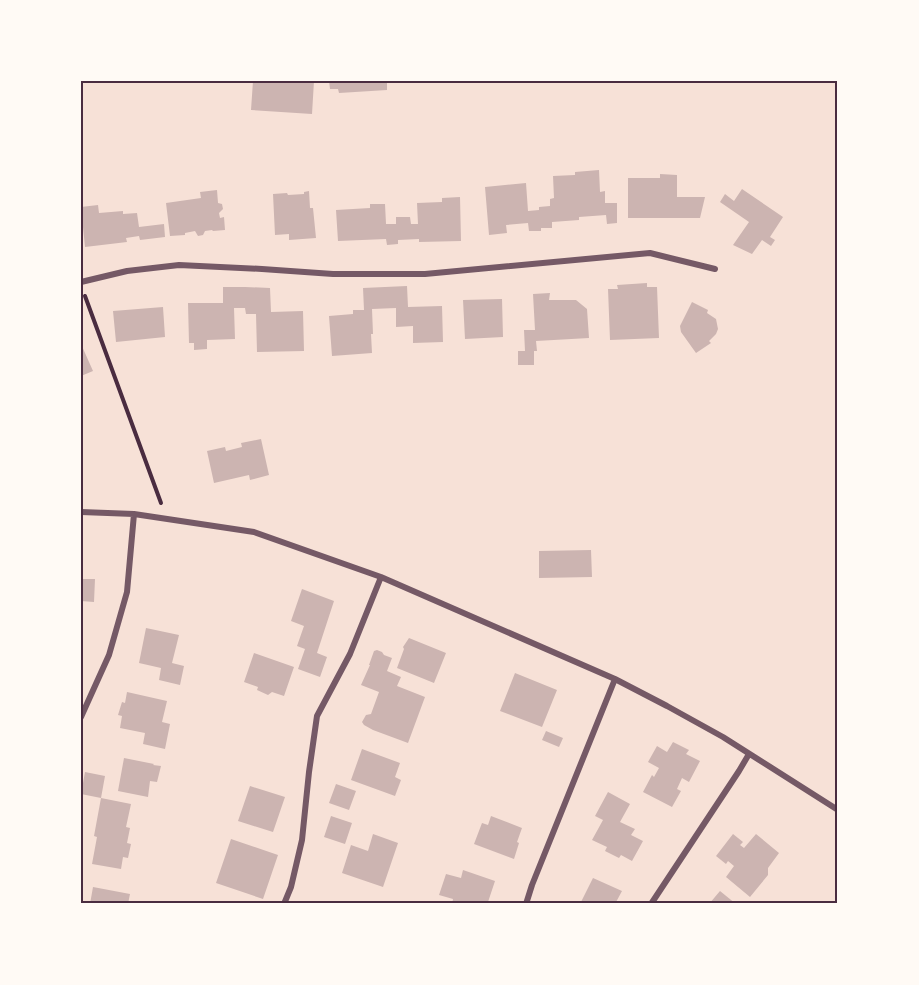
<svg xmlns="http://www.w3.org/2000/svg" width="919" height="985" viewBox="0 0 919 985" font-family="'Roboto Condensed',sans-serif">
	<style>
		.building { fill: #ccb4b1 }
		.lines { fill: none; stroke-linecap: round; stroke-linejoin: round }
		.path { stroke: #4a2c40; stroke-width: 4 }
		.minor { stroke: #755966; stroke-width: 6 }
		.neatline { fill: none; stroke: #4a2c40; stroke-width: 2 }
	</style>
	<rect width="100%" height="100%" fill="#f7e1d7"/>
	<path class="building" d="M253,81H314L312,114L251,110Z
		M329,81H387V90L339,93L338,89H330Z
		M599,170L600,192L605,191V203H617V223L607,224L606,215L579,217V220L552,222V228H541V231H529L528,223L506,225L507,233L489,235L485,187L526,183L528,211L539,210V207L550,206V199L554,198L553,176L575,175V172Z
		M660,174L677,175V197H705L700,218H628V178H660Z
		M742,189L783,217L770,237L775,240L771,246L762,240L752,254L733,245L749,222L720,202L725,194L734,201Z
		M217,190L218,203L222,204L223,209L219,213L220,218L224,217L225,230L213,231L212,230L205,231L203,235L198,236L195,231L185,233V235L170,236L166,203L201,198L200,192Z
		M309,191L310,208H313L316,238L289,240V234L275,235L273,194L287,193L288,195L304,194V192Z
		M460,197L461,241L419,242V239L398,240V244L387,245L386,239L338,241L336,210L370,208V204H385L386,224H396V217H410L411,224H418L417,203L442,202V198Z
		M98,205L99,213L123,211V214L137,213L139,227L164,224L165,237L140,240L139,236L126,238L127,242L85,247L81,207Z
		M647,283V287H657L659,338L610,340L608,289H618L617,285Z
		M407,286L408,307L442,306L443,342L413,343V326L396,327V308L372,309L373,334H371L372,353L332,356L329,316L353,314V310H364L363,288Z
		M223,287H245L270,288L271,312L303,311L304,351L257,352L256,314H246L245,308H234L235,339L207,340V349L194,350V343H189L188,303H223Z
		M550,293L549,300H576L587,309L589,338L536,341L537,351H534V365H518V351H525L524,330H535L533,294Z
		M502,299L503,337L465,339L463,300Z
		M692,302L708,310L707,313L716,319L718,329L716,334L709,341L711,343L696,353L681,332L680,326Z
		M163,307L165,337L116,342L113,311Z
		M81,344L93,371L81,376Z
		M261,439L269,475L250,480L249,475L214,483L207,451L225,447L226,451L242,447L241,443Z
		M591,550L592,577L539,578V551Z
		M81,579H95L94,602L81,601Z
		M302,589L334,601L317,653L327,657L320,677L298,669L305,649L297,646L304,626L291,621Z
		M146,628L179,635L172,663L184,666L180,685L159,680L161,668L139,663Z
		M409,638L446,653L434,683L397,668L404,649L403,647Z
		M377,650L382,652L384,655L392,658L387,671L401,677L397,686L425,697L408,743L373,730L364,725L362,722L366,715L371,714L379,692L361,685L370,665H369L374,651Z
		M254,653L294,667L284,696L272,692L268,695L257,690L258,687L244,682Z
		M515,673L557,690L542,727L500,711Z
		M127,692L167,701L162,722L170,724L165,749L143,744L145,733L120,728L122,716L118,715L122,702L125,703Z
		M546,731L563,738L559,747L542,740Z
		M673,742L689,750L686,754L700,761L689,782L682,778L677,789L681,791L672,807L643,792L652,775L654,777L659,768L648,762L657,746L667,752Z
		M362,749L400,763L395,777L401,780L395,796L351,780Z
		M124,758L154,764L153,765L161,766L157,782L150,781L148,797L118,791Z
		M85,772L105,776L101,798L81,794Z
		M336,784L356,791L349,810L329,803Z
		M250,786L285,797L273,832L238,821Z
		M608,792L630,804L620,822L635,829L631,835L643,841L632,861L621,855L619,858L605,851L607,847L592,840L603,820L595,816Z
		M101,798L131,804L126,827L130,828L127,843L131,844L128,858L123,857L121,869L92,864L97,837L94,836Z
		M331,816L352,823L345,844L324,837Z
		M491,816L522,828L517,842L519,843L514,859L474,844L482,823L488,825Z
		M373,834L398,843L383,887L342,873L351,845L368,851Z
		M733,834L743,842L740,845L744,848L756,834L779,853L768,868V875L750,897L726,877L734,866L728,861L726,864L716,856Z
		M231,839L278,855L263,899L216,883Z
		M463,870L495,881L488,902L492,904H452L453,899L439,895L446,874L461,878Z
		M593,878L622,891L615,904H580Z
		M93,887L130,894L128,904H90Z
		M720,891L736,904H709Z"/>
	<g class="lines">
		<path class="path" d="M85,296L161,503"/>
		<path class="minor" d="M81,282L127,271L179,265L262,269L333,274H425L650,253L715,269
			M81,512L134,514L254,532L381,577L615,679L667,706L723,737L838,810
			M81,717L109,655L127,592L134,514
			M284,904L291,887L302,840L309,772L317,716L350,654L381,577
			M526,904L532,885L615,679
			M651,904L739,771L749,754"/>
	</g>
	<rect width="919" height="985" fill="none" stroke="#fffaf5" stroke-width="165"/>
	<rect x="82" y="82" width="754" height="820" class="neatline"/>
</svg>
